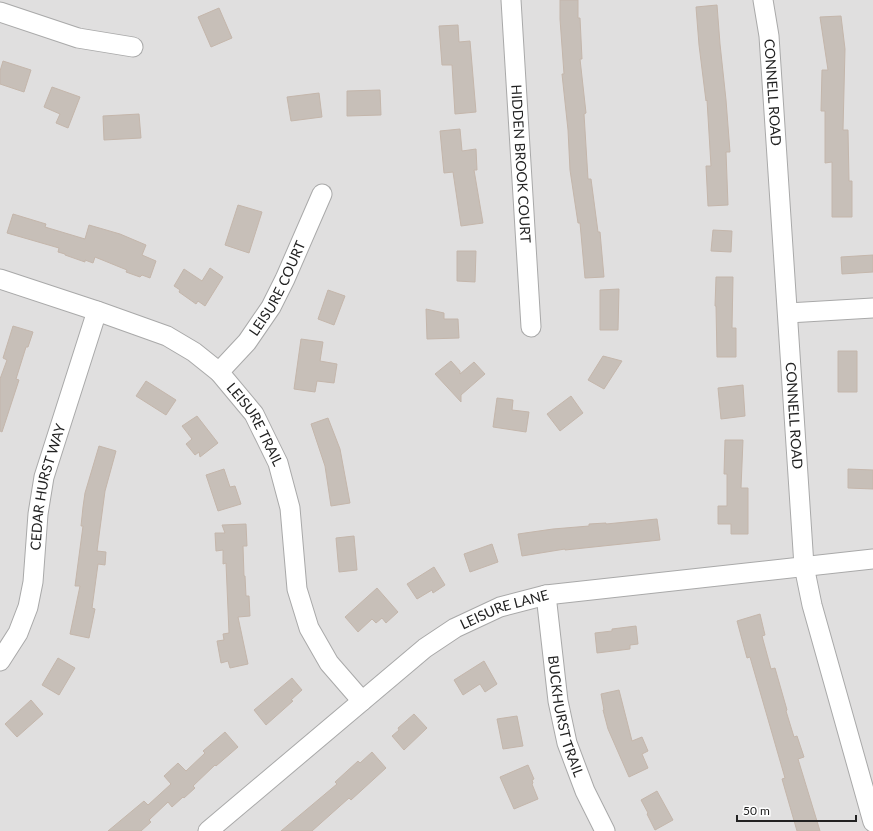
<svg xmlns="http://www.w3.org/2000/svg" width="873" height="831" viewBox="0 0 873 831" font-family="Lato,sans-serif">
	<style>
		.residential { fill: #e0dfdf }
		.building { fill: #c7bfb8; stroke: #c4b6ab }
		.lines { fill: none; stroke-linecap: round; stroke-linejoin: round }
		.minor-casing { stroke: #a9a9a9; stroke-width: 21 }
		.minor { stroke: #fff; stroke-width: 19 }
		.labels { text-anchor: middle; stroke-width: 3; stroke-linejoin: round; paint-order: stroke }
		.street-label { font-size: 14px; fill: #222; stroke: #fff }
	</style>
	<rect width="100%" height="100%" fill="#f2efe9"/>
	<path class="residential" d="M0,0H873V831H0Z"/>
	<path class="building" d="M560,0H578V18H580L582,59H580L586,113L584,114L588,179H591L598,232H600L604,277L585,278L580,223H578L570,170L568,130L562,74H564L560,19Z
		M717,5L720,44L726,100L730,152H726L728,205L708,206L706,166H711L707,100L706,101L699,45L696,7Z
		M219,8L232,38L211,47L198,17Z
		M841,16L845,49L843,130H848L849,181H852V217H832V162L825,163V111H821L822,70H828L820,17Z
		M458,25L459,42L470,41L476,112L455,114L452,65H442L439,26Z
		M3,61L31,70L24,92L0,84V71Z
		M52,87L80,97L68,128L56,123L60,114L44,107Z
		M380,90L381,115L347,116V91Z
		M319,93L322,117L291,121L287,97Z
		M139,114L141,138L104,140L103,116Z
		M460,129L462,151L476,149L477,170H474L483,223L461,226L453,172L444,173L440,131Z
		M238,205L262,212L249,253L225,245Z
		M13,214L46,224L45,227L85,239L89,225L120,234L146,245L142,255L156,261L150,278L142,275L140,277L126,272L127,270L95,257L93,263L85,260V262L65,255V254L58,252L59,248L7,233Z
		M713,230L732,231L731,252L711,251Z
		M457,251H476L475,282L457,281Z
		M873,255V272L842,274L841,257Z
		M210,268L223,277L205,306L198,301L196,304L179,292L180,290L174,286L184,269L202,281Z
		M716,277H733L732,328H736V357H717L716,306H715Z
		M619,289L618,330H600V290Z
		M328,290L345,296L334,325L318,319Z
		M426,309L444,313V319H458L459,338L427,339Z
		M13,326L33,332L28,347H26L16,379L19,380L2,432L0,431V379L7,360L3,358Z
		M301,339L323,342L320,361L337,364L334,383L317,381L315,392L294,389Z
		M838,351H857V392H838Z
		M603,356L622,361L604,389L588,380Z
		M451,361L460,371V374L474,362L485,374L461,395V402L435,374Z
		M146,381L176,400L166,415L136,396Z
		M743,385L745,416L721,419L718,388Z
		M571,396L583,413L560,431L547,414Z
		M497,398L513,400L512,410L529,412L526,432L493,427Z
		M197,416L218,443L200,457L199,452L195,455L186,444L192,439L182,426Z
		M328,418L340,449L350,503L331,506L325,466L311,424Z
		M725,440H743L741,488H748V534H731V524H718V506H727V474H724Z
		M99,446L116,451L105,491L97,551L106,552L105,565L98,564L92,608L95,609L89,638L70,634L80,586H75L83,526H81L83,507L85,493Z
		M224,469L230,487L235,486L241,504L218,511L206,475Z
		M848,469L873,470V489L848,488Z
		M657,519L660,540L565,550V549L522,556L518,534L553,529L589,526V524L606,523V524Z
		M246,524L247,546H243L244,576H245L246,596H249L250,616L238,617L248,664L230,668L228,661L221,663L217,641L224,640L223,634L229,633L226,563L223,564V550L216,551L215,533H225L222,525Z
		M354,536L357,570L339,572L336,538Z
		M492,544L498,562L470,572L464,554Z
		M434,567L445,585L433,593L432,590L417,599L407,584Z
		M377,588L398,612L386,623L382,618L376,623L372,619L358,632L345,617Z
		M760,614L765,635L762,636L771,669L775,668L787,710L786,711L794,737L797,736L804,757L798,759L820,831H797L782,779L785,778L750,657L747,658L737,621Z
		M636,626L638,644L630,645V649L597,653L595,633L612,631V629Z
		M58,658L75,668L59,695L42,685Z
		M484,661L497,684L485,692L480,684L463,695L454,680Z
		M292,678L302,690L291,700L293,701L266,725L254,710Z
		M619,690L632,741L642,737L648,751L642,754L648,768L629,777L608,729L603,710H604L601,694Z
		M31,700L43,714L17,737L5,724Z
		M414,714L427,728L404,750L392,736L399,730L398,728Z
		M517,716L523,746L503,749L497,719Z
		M225,732L238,747L216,766L215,765L193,786L195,788L184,798L183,797L172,807L168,802L149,820L151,822L141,831H108L144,801L148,805L171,784L164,776L178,763L186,771L205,753L203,751Z
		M372,752L386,768L351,800L349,798L312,831H281L337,784L335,782L358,761L360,763Z
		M528,765L534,779L532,780L533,783L532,784L538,799L514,809L500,777Z
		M657,791L673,820L655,830L647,814L648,813L641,800Z"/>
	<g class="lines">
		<g class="minor-casing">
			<g id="minor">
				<path id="s1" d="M511,0L531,327"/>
				<path id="s2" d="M763,0L769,36L804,566L812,605L873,822"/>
				<path d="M0,12L78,38L133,47"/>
				<path id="s3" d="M0,279L97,311L167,336L194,352L219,372L254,414L278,463L290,508L297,589L309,628L329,663L362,701"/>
				<path d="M788,313L873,308"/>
				<path id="s4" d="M219,372L247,342L271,307L285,279L322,194"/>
				<path id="s5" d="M546,595L558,701L567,743L585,791L605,831"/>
				<path id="s6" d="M0,661L18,633L28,607L33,582L38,514L44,477L97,311"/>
				<path id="s7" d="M208,831L425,648L455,628L500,607L546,595L873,559"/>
			</g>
		</g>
		<use href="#minor" class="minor"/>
	</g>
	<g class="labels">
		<g class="street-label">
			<text dy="5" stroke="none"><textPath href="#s2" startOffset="93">CONNELL ROAD</textPath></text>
			<text dy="5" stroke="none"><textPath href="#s1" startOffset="164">HIDDEN BROOK COURT</textPath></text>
			<text dy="5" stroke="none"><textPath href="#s4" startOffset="103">LEISURE COURT</textPath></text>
			<text dy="5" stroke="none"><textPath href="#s2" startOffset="417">CONNELL ROAD</textPath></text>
			<text dy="5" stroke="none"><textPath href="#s3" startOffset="304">LEISURE TRAIL</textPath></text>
			<text dy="5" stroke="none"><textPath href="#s6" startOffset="183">CEDAR HURST WAY</textPath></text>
			<text dy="5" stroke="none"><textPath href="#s7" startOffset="373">LEISURE LANE</textPath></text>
			<text dy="5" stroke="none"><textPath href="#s5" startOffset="123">BUCKHURST TRAIL</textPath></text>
		</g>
	</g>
	<path d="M737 815v6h119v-6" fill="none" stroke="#222222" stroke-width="2"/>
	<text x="743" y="815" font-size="12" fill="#222222" stroke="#ffffff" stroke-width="3" paint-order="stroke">50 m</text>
</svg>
